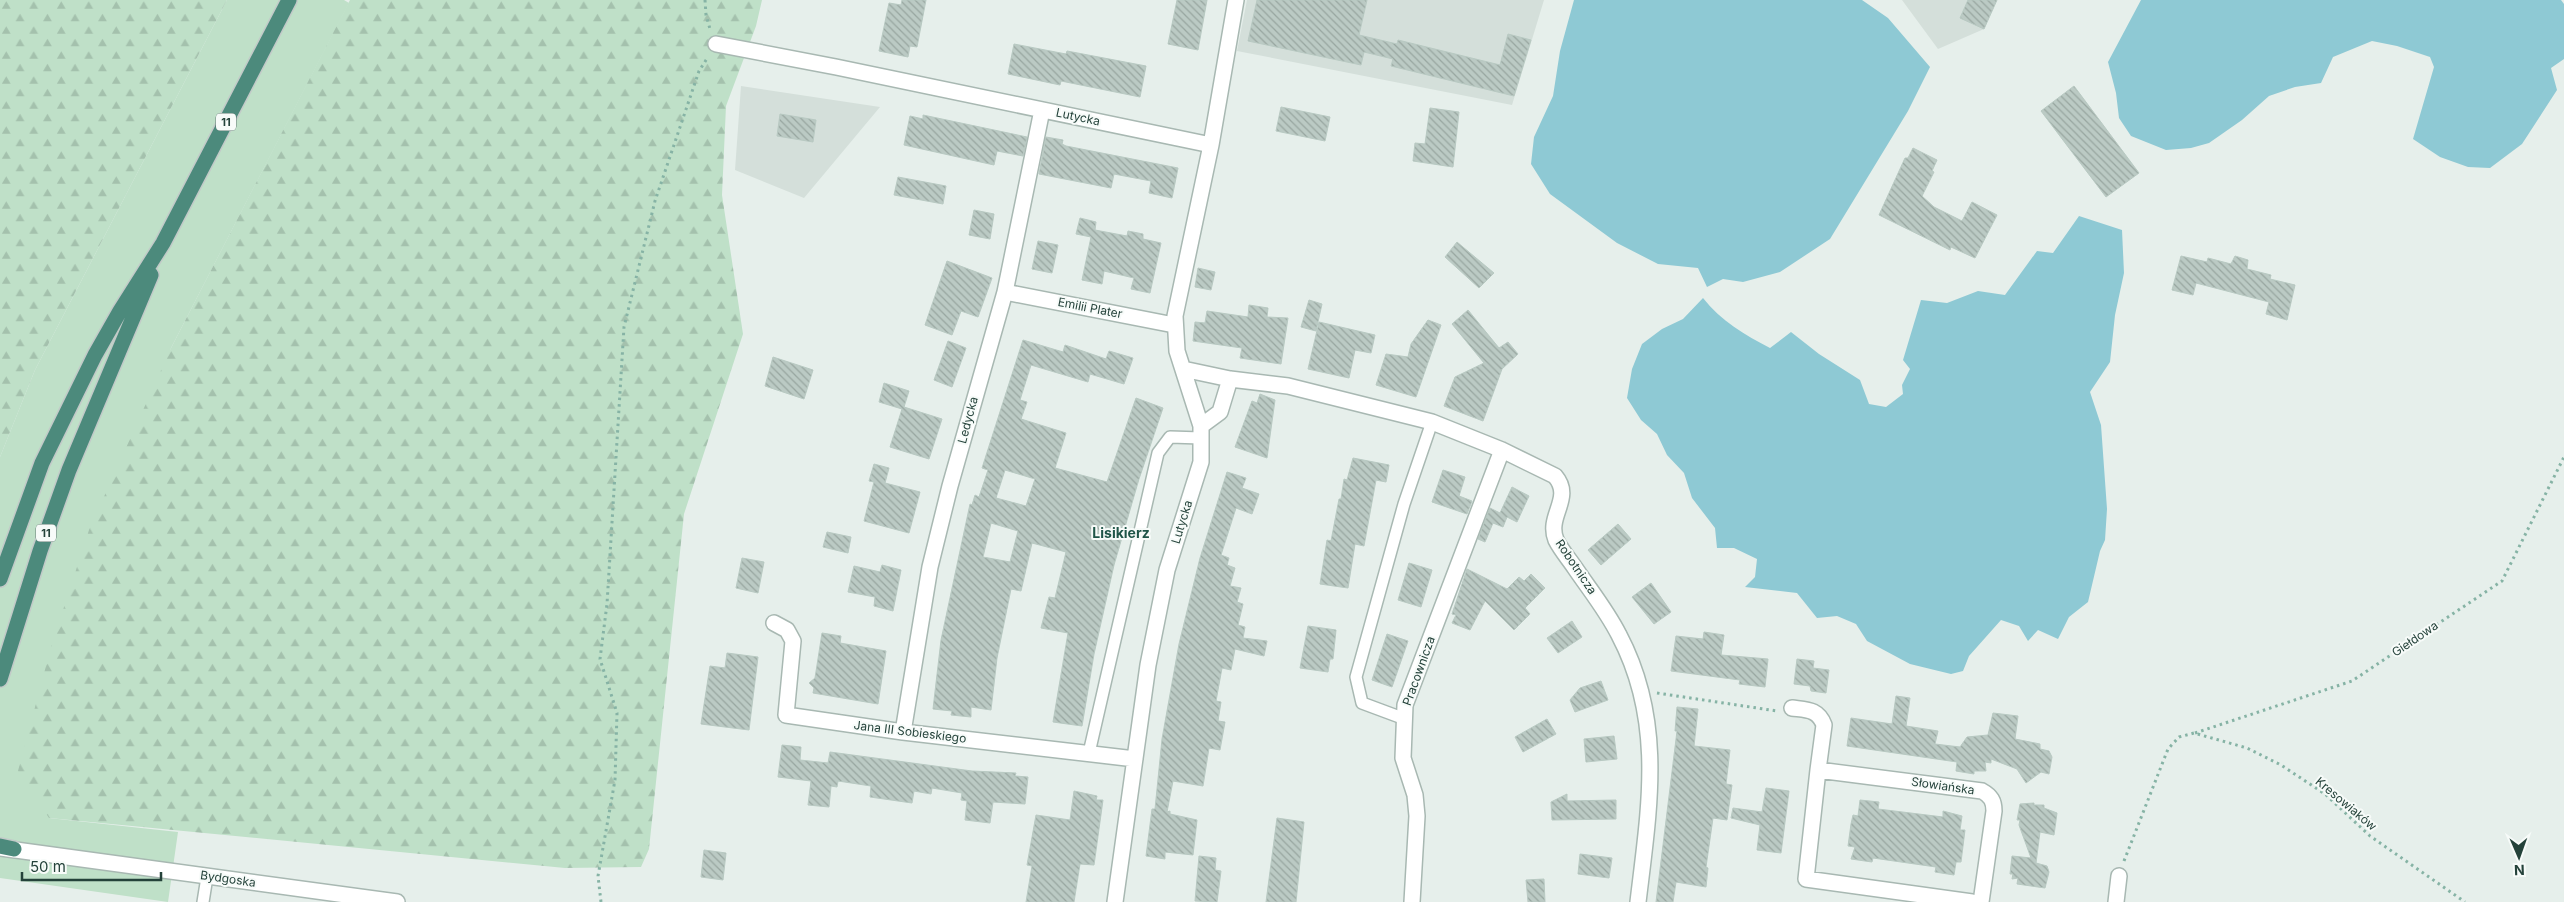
<svg xmlns="http://www.w3.org/2000/svg" width="2564" height="902" viewBox="0 0 2564 902" font-family="Inter,sans-serif">
	<style>
		.built { fill: #d4dfda }
		.grass { fill: #bfe0c8 }
		.forest { fill: url(#forest-firs) }
		.water { fill: #8ec9d4 }
		.building { fill: url(#building-back-hatch); stroke: #b8c9c2; fill-rule: evenodd }
		.lines { fill: none; stroke-linecap: round; stroke-linejoin: round }
		.service-casing { stroke: #a8b8b2; stroke-width: 14 }
		.minor-casing { stroke: #a8b8b2; stroke-width: 18 }
		.tertiary-casing { stroke: #a8b8b2; stroke-width: 18 }
		.trunk-casing { stroke: #c2cac8; stroke-width: 18 }
		.path { stroke: #86b3a5; stroke-width: 3; stroke-dasharray: 2.5 4; stroke-linecap: butt }
		.service { stroke: #fff; stroke-width: 11 }
		.minor { stroke: #fff; stroke-width: 15 }
		.tertiary { stroke: #fff; stroke-width: 15 }
		.trunk { stroke: #4c8a7c; stroke-width: 15 }
		.labels { text-anchor: middle; stroke-width: 4; stroke-linejoin: round; paint-order: stroke }
		.shield { fill: #f7fbf9; stroke: #637a73; stroke-width: 1 }
		.shield-label { font-size: 11px; font-weight: bold; fill: #24423a }
		.street-label { font-size: 12px; fill: #24423a; stroke: #f7fbf9 }
		.neighbourhood-label { font-size: 14px; font-weight: bold; fill: #1f5548; stroke: #f7fbf9 }
	</style>
	<defs>
		<pattern id="forest-firs" width="22" height="20" patternUnits="userSpaceOnUse" patternTransform="scale(1.25)"><rect width="22" height="20" fill="#bfe0c8"/><path d="M5 1l3.5 6h-7zM16 11l3.5 6h-7z" fill="#a4c1ad"/></pattern>
		<pattern id="building-back-hatch" width="6" height="6" patternUnits="userSpaceOnUse" patternTransform="scale(1.25)"><rect width="6" height="6" fill="#bbcac4"/><path d="M-1 5l2 2M0 0l6 6M5-1l2 2" fill="none" stroke="#98a6a0"/></pattern>
	</defs>
	<rect width="100%" height="100%" fill="#e6efeb"/>
	<path class="built" d="M1247,0H1544L1512,105L1237,51Z
		M1902,0H1997L1984,29L1938,49Z
		M741,86L880,107L804,198L735,170Z"/>
	<path class="grass" d="M227,0H344L349,3L171,348L49,818L178,832L168,902L0,878V457L35,370Z"/>
	<path class="forest" d="M0,0H227L35,370L0,457Z
		M350,0H762L756,26L726,106L722,195L743,334L684,514L649,849L641,867L565,868L49,818L18,771L51,647L89,530L171,348Z"/>
	<path class="water" d="M1574,0H1862L1888,18L1930,67L1908,111L1830,239L1780,272L1743,282L1723,279L1707,287L1698,268L1658,264L1617,243L1550,194L1531,164L1534,137L1553,96L1560,51Z
		M2141,0H2561L2564,4V59L2551,68L2557,90L2522,144L2490,168L2468,167L2440,157L2413,139L2434,67L2430,57L2397,46L2372,41L2333,57L2321,83L2295,87L2269,96L2242,120L2209,143L2191,148L2166,150L2131,136L2119,118L2116,93L2108,62Z
		M2079,216L2122,230L2124,273L2115,315L2110,362L2090,392L2101,425L2107,509L2105,540L2100,551L2088,602L2069,617L2058,639L2038,630L2028,641L2019,626L2001,620L1969,656L1963,671L1951,674L1910,664L1867,641L1856,624L1837,616L1817,618L1797,593L1745,587L1755,577L1757,559L1734,548H1717L1715,528L1692,498L1684,473L1667,455L1657,434L1641,420L1627,398L1632,369L1642,344L1662,329L1683,319L1703,298C1721,321 1745,335 1770,348L1791,332L1819,354L1860,380L1869,404L1886,407L1903,394L1902,385L1910,369L1903,360L1921,300L1947,303L1978,291L2005,295L2037,251L2053,253Z"/>
	<path class="building" d="M902,0H926L917,47L910,46L908,57L879,51L889,3L901,5Z
		M1177,0H1207L1198,50L1168,44Z
		M1257,0H1367L1359,35L1397,44L1398,40L1500,65L1508,34L1531,40L1514,96L1391,66L1393,59L1364,52L1361,65L1248,41Z
		M1968,0H1997L1984,29L1960,18Z
		M1014,44L1066,54L1067,51L1146,66L1140,97L1061,81L1060,85L1008,74Z
		M2074,86L2139,173L2106,197L2041,111Z
		M1281,107L1330,117L1325,141L1276,131Z
		M1430,108L1459,112L1453,167L1413,161L1415,143L1425,144Z
		M780,114L816,120L813,142L777,136Z
		M923,115L1027,137L1023,156L997,151L994,165L904,145L910,116L923,119Z
		M1046,137L1063,140L1062,144L1066,146L1178,168L1172,198L1149,193L1151,181L1114,174L1111,188L1039,174Z
		M1913,148L1937,160L1932,171L1934,172L1922,196L1934,207L1962,221L1972,202L1997,215L1975,258L1951,247L1950,250L1879,215L1905,158H1908Z
		M898,177L946,186L943,204L894,195Z
		M974,210L994,214L990,239L969,235Z
		M1080,218L1096,222L1095,230L1127,236L1128,231L1143,234V239L1161,243L1150,293L1131,289L1134,278L1104,271L1102,284L1082,280L1091,237L1076,234Z
		M1038,241L1058,245L1052,273L1032,269Z
		M1457,242L1494,273L1479,288L1445,257Z
		M2181,256L2207,262L2208,258L2231,264L2235,256L2248,260L2247,269L2271,275L2270,279L2295,285L2287,320L2266,314L2269,302L2196,283L2193,295L2172,290Z
		M947,261L992,278L978,317L961,311L952,335L925,325Z
		M1198,268L1215,272L1211,290L1195,287Z
		M1309,300L1322,304L1316,331L1301,327Z
		M1249,305L1268,308L1267,317L1288,318L1281,364L1240,358L1242,348L1193,341L1195,322L1205,323L1207,311L1248,317Z
		M1468,310L1499,348L1508,342L1518,354L1502,369L1483,421L1444,406L1455,377L1484,363L1452,324Z
		M1428,320L1441,325L1416,397L1376,385L1386,354L1408,357L1411,344Z
		M1319,322L1375,335L1371,353L1355,350L1349,378L1308,369Z
		M1023,340L1063,352L1065,345L1106,359L1109,351L1133,358L1124,384L1090,374L1088,382L1031,365L1020,400L1027,402L1021,419L1066,433L1055,468L1107,482L1136,398L1163,408L1139,479L1114,565L1094,654L1082,726L1053,722L1068,633L1041,628L1049,597L1055,598L1066,552L1032,543L1021,591L1011,589L997,658L991,710L971,707V717L951,715L952,711L933,709L941,640L970,504L972,505L975,495L979,497L988,470L982,468ZM1005,470L1035,479L1026,506L996,498ZM991,523L1018,531L1010,562L983,557Z
		M948,341L966,348L952,387L934,380Z
		M773,357L813,370L804,399L765,386Z
		M884,383L909,391L904,407L942,419L929,459L890,447L902,409L879,402Z
		M1260,394L1275,400L1267,458L1235,447L1252,401L1257,403Z
		M1353,458L1389,465L1386,482L1376,480L1364,546L1355,544L1348,588L1320,584L1327,540L1331,541L1339,499H1341L1344,479L1347,480Z
		M874,464L889,468L885,483L920,492L909,533L864,521L874,482L869,481Z
		M1443,470L1465,477L1459,496L1472,501L1467,514L1432,502Z
		M1227,472L1246,478L1242,488L1259,494L1252,514L1236,508L1221,555L1229,558L1227,565L1235,568L1230,586L1241,588L1237,602L1243,604L1238,625L1245,627L1243,638L1267,641L1264,656L1235,649L1231,670L1222,668L1216,701L1221,702L1218,721L1225,722L1220,750L1209,748L1203,786L1173,781L1167,812L1170,811V814L1197,820L1193,855L1165,852V859L1146,856L1152,809H1155L1162,739L1179,644L1200,558Z
		M1512,487L1529,496L1517,522L1507,517L1503,527L1493,523L1485,542L1478,539L1490,508L1500,513Z
		M1618,524L1631,539L1601,565L1588,550Z
		M827,532L851,537L848,553L823,547Z
		M742,558L764,562L758,593L736,588Z
		M1409,563L1432,570L1421,607L1398,600Z
		M882,565L901,570L893,611L874,606L875,597L848,592L854,566L880,572Z
		M1467,569L1507,589L1519,577L1524,581L1531,574L1545,588L1525,608L1530,614L1514,630L1485,601L1470,630L1452,623L1456,615L1452,614Z
		M1651,583L1671,612L1654,624L1632,597Z
		M1572,621L1582,637L1558,653L1547,638Z
		M1308,626L1336,630L1333,659H1330L1328,672L1300,668Z
		M1704,632L1724,635L1721,655L1768,659L1765,687L1739,684L1740,680L1671,671L1676,636L1703,639Z
		M822,633L841,636L840,643L886,651L878,704L813,693L814,688L809,683L815,678Z
		M1387,634L1408,641L1392,687L1372,680Z
		M727,653L758,657L749,730L701,724L710,666L725,668Z
		M1797,659L1814,661L1813,668L1829,670L1826,693L1811,691L1810,686L1794,684Z
		M1601,681L1608,700L1575,712L1570,700L1580,688Z
		M1896,696L1910,698L1906,726L1938,731L1935,744L1960,747L1967,737L1988,735L1993,713L2018,716L2015,739L2040,744V749L2049,751L2052,757L2049,774L2041,772L2026,783L2017,769L1991,759V763L1985,762L1986,771H1974V774L1956,771L1957,762L1847,746L1851,718L1892,724Z
		M1677,707L1698,709L1694,746L1730,750L1726,784L1732,785L1727,820L1713,818L1706,867L1708,868L1706,887L1676,882L1673,902H1656L1677,731H1675Z
		M1547,719L1556,734L1523,752L1515,737Z
		M1614,736L1617,759L1586,762L1584,739Z
		M782,745L801,747L800,760L828,763L830,752L972,771L1016,773L1015,776L1028,777L1025,804L993,802L990,823L965,820L967,801L961,800L962,793L932,788L931,794L914,791L912,803L870,797L871,786L838,781L837,787L831,786L829,807L808,805L811,781L778,777Z
		M1766,788L1789,791L1781,853L1757,850L1760,825L1731,818L1733,808L1762,812Z
		M1074,791L1097,796L1096,800H1103L1094,865L1080,864L1074,902H1026L1032,866L1027,865L1036,815L1070,820Z
		M1567,794V801L1616,800V819L1552,820L1551,802Z
		M1860,800L1879,802L1878,809L1943,817V811L1962,816L1960,830H1965L1961,862H1956L1954,875L1935,872L1936,867L1873,858L1872,862L1851,859L1855,847L1848,846L1851,824L1853,815L1858,816Z
		M2034,803V805H2044V808L2057,813L2054,835L2040,832L2036,863L2047,866L2049,872L2045,888L2017,884L2018,878L2012,879L2013,874H2010L2012,856L2031,858L2019,825L2020,820H2017L2020,804Z
		M1277,818L1304,822L1296,902H1266Z
		M704,850L726,853L723,880L701,877Z
		M1580,854L1612,858L1609,878L1578,874Z
		M1199,856L1216,858L1215,870L1221,871L1217,902L1195,901Z
		M1544,879L1545,902H1528L1526,880Z"/>
	<g class="lines">
		<g class="service-casing">
			<path id="service" d="M1405,719L1362,703L1356,677L1404,504L1432,422
				M1089,753L1158,453L1170,437L1201,438
				M203,902L207,877"/>
		</g>
		<g class="minor-casing">
			<path id="minor" d="M716,44L836,67L1211,145
				M1005,292L1174,325
				M1183,369L1230,379L1288,386L1432,422L1502,450L1555,476C1574,498 1546,516 1556,540C1561,550 1569,559 1575,568C1590,590 1607,611 1619,635C1665,722 1649,809 1638,902
				M1201,426L1220,412L1230,379
				M774,623L787,630L793,641L786,715L903,732L1135,759
				M1792,708C1807,710 1818,709 1824,725L1818,770
				M903,732L930,567L950,486L1005,292L1042,110
				M1115,902L1148,665L1167,570L1201,462V426L1177,351L1175,316L1211,145L1236,0
				M1412,902L1417,816L1415,795L1403,758L1405,705L1502,450
				M1972,902L1806,879L1818,770L1982,791C1991,796 1994,801 1994,811L1981,902
				M2116,902L2119,876"/>
		</g>
		<g class="tertiary-casing">
			<path id="tertiary" d="M1,848L397,902"/>
		</g>
		<g class="trunk-casing">
			<path id="trunk" d="M0,579L42,463L95,355L120,311L163,243L289,0
				M0,679L40,551L69,470L151,275
				M0,846L14,849"/>
		</g>
		<path class="path" d="M705,0L706,15L710,29
			M1657,693L1777,711
			M2195,733L2352,681L2502,581L2564,457
			M2124,861L2168,749L2179,737L2194,733L2247,748L2281,765L2325,794L2370,836L2465,902
			M601,902L598,876L615,780L617,713L600,659L607,604L624,327L655,201L699,71L708,57"/>
		<use href="#service" class="service"/>
		<use href="#minor" class="minor"/>
		<use href="#tertiary" class="tertiary"/>
		<use href="#trunk" class="trunk"/>
	</g>
	<g class="labels">
		<g class="shield">
			<rect x="216" y="113.5" width="20" height="17" rx="4"/>
			<rect x="36" y="524.5" width="20" height="17" rx="4"/>
		</g>
		<g class="shield-label">
			<text x="226" y="126">11</text>
			<text x="46" y="537">11</text>
		</g>
		<g class="street-label">
			<text transform="translate(1078 117) rotate(12)" y="4">Lutycka</text>
			<text transform="translate(1090 308) rotate(11)" y="4">Emilii Plater</text>
			<text transform="translate(968 420) rotate(-75)" y="4">Ledycka</text>
			<text transform="translate(1182 522) rotate(-73)" y="4">Lutycka</text>
			<text transform="translate(1576 567) rotate(56)" y="4">Robotnicza</text>
			<text transform="translate(2415 639) rotate(-34)" y="4">Giełdowa</text>
			<text transform="translate(1419 671) rotate(-70)" y="4">Pracownicza</text>
			<text transform="translate(910 732) rotate(7)" y="4">Jana III Sobieskiego</text>
			<text transform="translate(1943 786) rotate(8)" y="4">Słowiańska</text>
			<text transform="translate(2346 804) rotate(40)" y="4">Kresowiaków</text>
			<text transform="translate(228 879) rotate(8)" y="4">Bydgoska</text>
		</g>
		<g class="neighbourhood-label">
			<text x="1121" y="538">Lisikierz</text>
		</g>
	</g>
	<g transform="translate(2519 857) rotate(178)" stroke="#f7fbf9" stroke-width="4" paint-order="stroke">
	<path d="M0-4L9 19L0 12L-9 19Z" fill="#24423a"/>
	<text y="-8" font-size="14" font-weight="bold" text-anchor="middle" fill="#24423a">N</text>
	</g>
	<path d="M22 872v8h139v-8" fill="none" stroke="#24423a" stroke-width="2.5"/>
	<text x="30" y="872" font-size="15" fill="#24423a" stroke="#f7fbf9" stroke-width="4" paint-order="stroke">50 m</text>
</svg>
